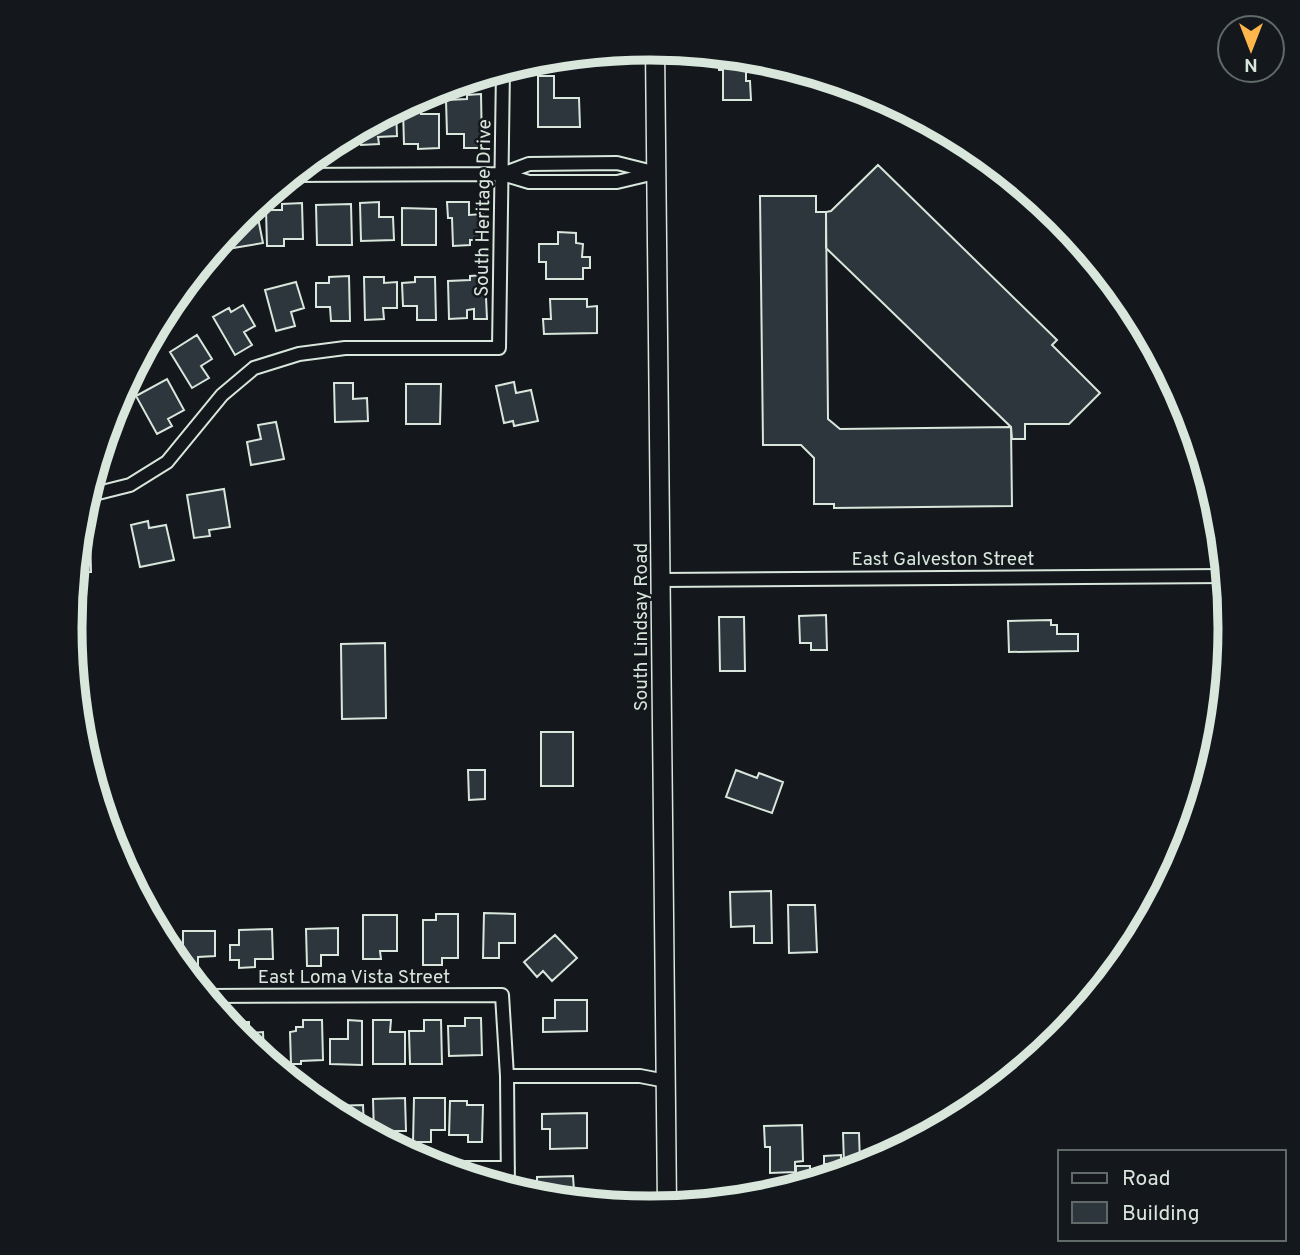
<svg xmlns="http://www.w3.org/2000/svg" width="1300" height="1255" viewBox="0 0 1300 1255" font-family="Overpass,sans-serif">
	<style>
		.green { fill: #202428; stroke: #939e99; stroke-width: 2 }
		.building { fill: #2c363c; stroke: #d8e6dc; stroke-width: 2 }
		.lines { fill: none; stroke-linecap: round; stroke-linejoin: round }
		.minor-casing { stroke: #d8e6dc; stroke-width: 16 }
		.secondary-casing { stroke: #d8e6dc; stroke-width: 21 }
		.minor { stroke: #14181c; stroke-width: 12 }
		.secondary { stroke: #14181c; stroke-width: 18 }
		.labels { text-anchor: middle; stroke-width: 5; stroke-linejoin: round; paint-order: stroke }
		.street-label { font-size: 19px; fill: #d8e6dc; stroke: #14181c }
		.rim { fill: none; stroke: #d8e6dc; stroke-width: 9 }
	</style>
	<rect width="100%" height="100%" fill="#14181c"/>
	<path class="green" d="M503,69V82H457Z"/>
	<path class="building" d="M718,54L752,57V61H746V81H750L751,100H723V70H719Z
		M538,76H554V98H579L580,127H538Z
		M481,94L482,148H464V134H447L446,100L467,99V95Z
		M396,109L397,136L378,137L379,144L361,145V127Z
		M403,109H421V114H439V148L418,149V144H404Z
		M338,139V150H321L328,145Z
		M878,165L1057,340L1052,345L1100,393L1069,424H1025V439H1012L1011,427L826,248V212L831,211Z
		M760,196H816V212H826L828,419L840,429L1011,427L1012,506L834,508V504H814V458L801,445H763Z
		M379,202V217H393L394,240L361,241L360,203Z
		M447,202H469V215L483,214L484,240H470V245L453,246L452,218H448Z
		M302,203L303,239H284V246H267L266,210H282V204Z
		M351,204L352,245H317L316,205Z
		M402,208L436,209V245H402Z
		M257,213L263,243L227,249L225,235L240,217Z
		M558,232L576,233V243L583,244L582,257H590V268H583V279H546V262H539V244H558Z
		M213,249L219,259L203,268L202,265L199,266Z
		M485,275L487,319H474V309L467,310V318L449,319L448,281L470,280V276Z
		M349,276L350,321H331L330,307H316V283H329V277Z
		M364,277H384V283L397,282V308H383L384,319L365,320Z
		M415,277H435L436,320H417V306H403L402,283L415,282Z
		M296,282L304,308L291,312L295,326L276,331L265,290Z
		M550,299H587V307L597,306V333L544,334L543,319H551Z
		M243,305L255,326L244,332L252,345L235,355L213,317L229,308L231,312Z
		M197,335L212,359L201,366L209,378L192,388L170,352Z
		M167,379L184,410L168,419L172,426L157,434L136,396Z
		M514,382L516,393L531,390L538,421L514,426L513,421L504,423L496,386Z
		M334,383H353V399L367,398L368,421L335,422Z
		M406,384H441L440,424H406Z
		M276,422L284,459L251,465L247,442L261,439L258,425Z
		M224,489L230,527L209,530L210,536L194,538L187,495Z
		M148,521L149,528L166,525L174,560L140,567L131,525Z
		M79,532H90L91,572H75Z
		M826,615L827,650H811V643H800L799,616Z
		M719,617H744L745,671H720Z
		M1051,620V625H1057V634H1078V651L1009,652L1008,621Z
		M385,643L386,718L342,719L341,644Z
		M541,732H573V786H541Z
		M468,770H485V799L469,800Z
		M736,770L757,778L759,773L783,782L772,813L726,797Z
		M771,891L772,943H754V926L731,927L730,892Z
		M788,905H815L817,952L789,953Z
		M484,913L515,914V943H499V958H483Z
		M436,914H458V958H442V965H423V920H436Z
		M363,915H397V951H380L381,959H363Z
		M338,928V955H321V966H307L306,929Z
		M272,929L273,959H255V967L239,968V960H230V945H239V930Z
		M183,931H215V956L198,957V967L183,968Z
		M555,935L577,958L552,981L543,971L537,977L524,962Z
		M555,1000H587V1031L543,1032V1018H555Z
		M465,1018H481L482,1055L449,1056L448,1026H465Z
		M303,1020H322L323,1060L301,1061V1064H291L290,1032L296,1031V1027H303Z
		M348,1020L362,1021V1065L330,1064V1039H348Z
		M373,1020H391L390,1032H405V1064H373Z
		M424,1020H441L442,1064H410L409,1031H424Z
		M231,1022H249V1033L263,1032L264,1058L239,1038L231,1027Z
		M405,1098L406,1131H392V1142L374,1135L373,1099Z
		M414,1098H445V1130H431V1142H413Z
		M450,1101H467V1105H483L482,1142H468V1135H449Z
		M363,1105L364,1129L330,1111V1106Z
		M587,1113V1148L550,1149V1129H542V1114Z
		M802,1125L803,1161L795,1162V1172L770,1173V1147H765L764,1126Z
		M843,1133H859L860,1163H844Z
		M841,1155V1164H824V1156Z
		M796,1166H810V1182L796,1183Z
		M573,1176L574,1191H579V1201L547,1198V1191H537V1177Z"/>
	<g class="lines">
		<g class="minor-casing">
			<path id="minor" d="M502,174L529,164L617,163L653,172
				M291,175L502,174L529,182H617L655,173
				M86,496L130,485L167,462L222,395L254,368L299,354L345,348H499L503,69
				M661,580L1225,576
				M205,996L502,995L507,1076L508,1188
				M507,1076H640L666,1081
				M443,1168H508"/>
		</g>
		<g class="secondary-casing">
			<path id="secondary" d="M655,48L667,1206"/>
		</g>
		<use href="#minor" class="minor"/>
		<use href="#secondary" class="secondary"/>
	</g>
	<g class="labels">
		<g class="street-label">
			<text transform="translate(482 208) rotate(-89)" y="7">South Heritage Drive</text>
			<text x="943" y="565">East Galveston Street</text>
			<text transform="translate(640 627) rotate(-90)" y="7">South Lindsay Road</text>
			<text x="354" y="983">East Loma Vista Street</text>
		</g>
	</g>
	<path d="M0 0H1300V1255H0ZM82 628a568 568 0 1 1 1136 0a568 568 0 1 1-1136 0Z" fill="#14181c" fill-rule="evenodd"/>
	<path class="rim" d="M82 628a568 568 0 1 1 1136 0a568 568 0 1 1-1136 0Z"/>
	<rect x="1058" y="1150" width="228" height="91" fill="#14181c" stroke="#626a69" stroke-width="2"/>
	<rect x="1072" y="1173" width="35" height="10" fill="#14181c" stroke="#626a69" stroke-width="2"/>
	<text x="1122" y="1185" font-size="21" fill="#d8e6dc">Road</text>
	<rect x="1072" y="1202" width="35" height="21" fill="#2c363c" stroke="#626a69" stroke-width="2"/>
	<text x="1122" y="1220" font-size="21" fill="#d8e6dc">Building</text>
	<g transform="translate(1251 49) rotate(180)"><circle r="33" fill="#14181c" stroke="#626a69" stroke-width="2"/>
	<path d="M0-5L12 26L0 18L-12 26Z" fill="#ffb74d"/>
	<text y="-10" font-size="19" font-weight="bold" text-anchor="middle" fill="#d8e6dc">N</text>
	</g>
</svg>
